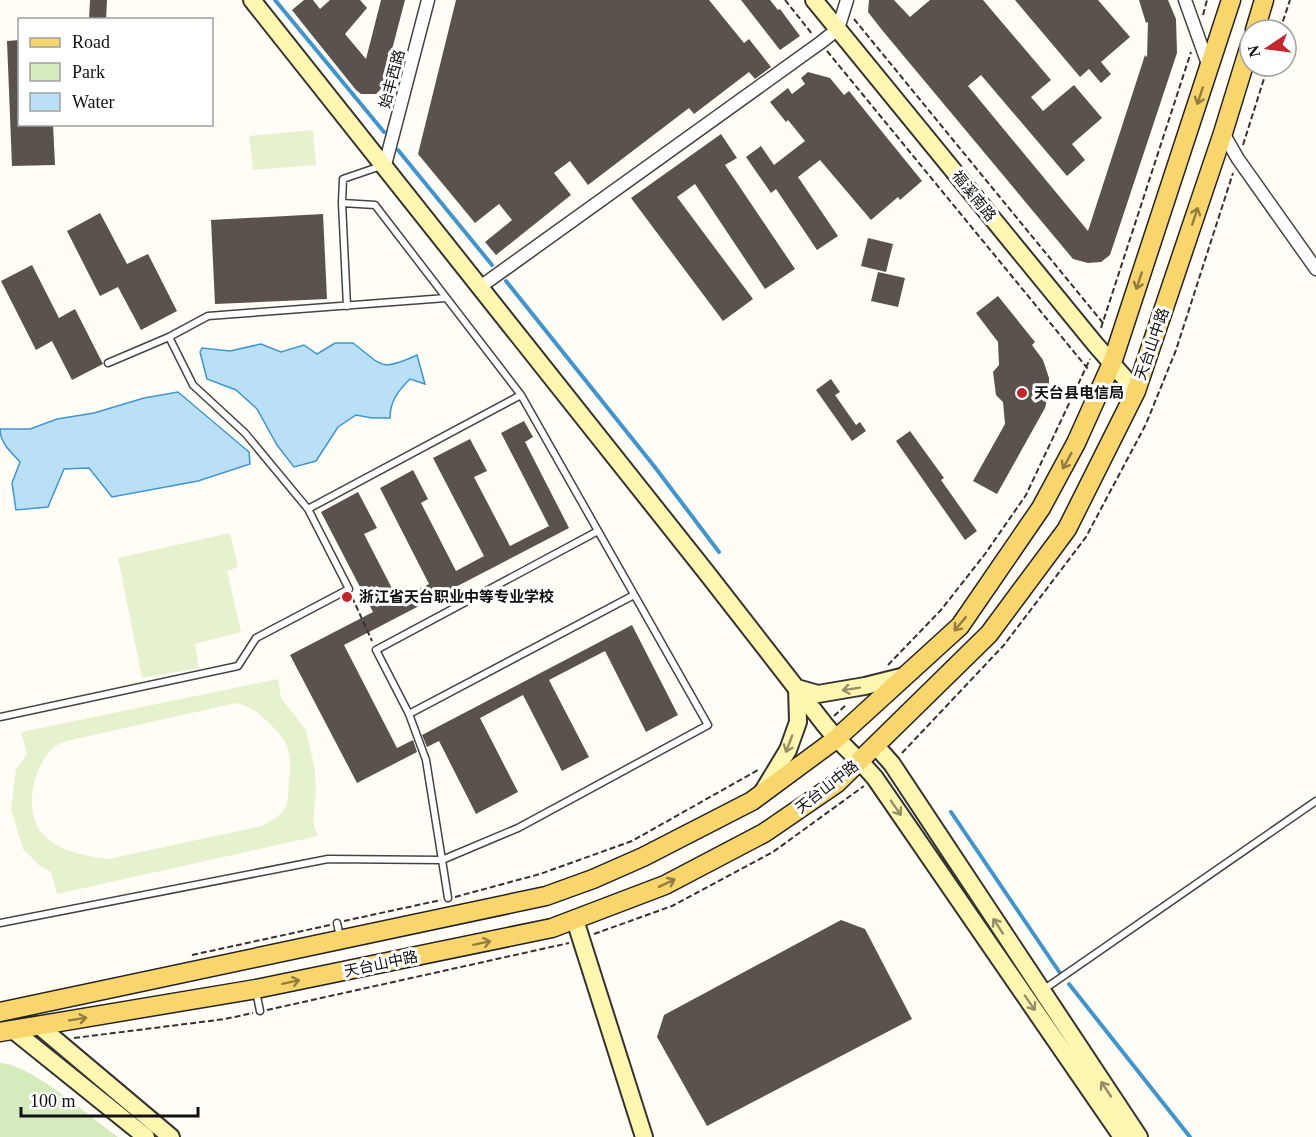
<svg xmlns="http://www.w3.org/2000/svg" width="1316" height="1137" viewBox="0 0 1316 1137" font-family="'Times New Roman','Noto Sans SC',serif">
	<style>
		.green { fill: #d5ebbd }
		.pitch { fill: #e6f2cf; fill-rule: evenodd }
		.water { fill: #b9e0f7; stroke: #3f96cf; stroke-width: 1.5 }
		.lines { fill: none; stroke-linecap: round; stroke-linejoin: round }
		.stream { stroke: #3f96cf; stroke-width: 4 }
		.building { fill: #5a524d }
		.lane-casing { stroke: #444; stroke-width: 9 }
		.street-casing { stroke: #444; stroke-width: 15 }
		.secondary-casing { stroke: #333; stroke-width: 20 }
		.primary-casing { stroke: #222; stroke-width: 21 }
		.path { stroke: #333; stroke-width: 2; stroke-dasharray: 6 3; stroke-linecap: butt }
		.lane { stroke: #fff; stroke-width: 6 }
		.street { stroke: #fff; stroke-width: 12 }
		.secondary { stroke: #fff6b0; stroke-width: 16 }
		.primary { stroke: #f9d66b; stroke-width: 18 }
		.oneway { stroke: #917d42 }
		.oneway2 { stroke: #948f68 }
		.poi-dot { fill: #c4262e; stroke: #fff; stroke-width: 2 }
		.labels { text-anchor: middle; stroke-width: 6; stroke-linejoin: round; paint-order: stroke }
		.street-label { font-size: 15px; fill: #111; stroke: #fff }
		.poi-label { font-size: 15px; font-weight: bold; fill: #111; stroke: #fff; text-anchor: start }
	</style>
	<rect width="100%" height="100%" fill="#fffdf5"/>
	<path class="green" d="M0,1063C31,1064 90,1117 118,1137H0Z"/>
	<path class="pitch" d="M313,130L316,165L253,170L249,136Z
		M230,533L238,567L227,571L241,632L195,644L199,668L142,678L118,558Z
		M278,679L281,698L306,730L315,770L316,793L313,822L318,836L57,894L51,872L40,866L23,849L11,809L16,770L27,754L21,732ZM236,703C249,706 257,712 267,721C290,743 292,752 289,783C288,790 289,799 286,806C282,816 270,821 262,826L108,859C86,856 60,852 44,835C22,814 33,765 54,747C58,744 63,742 67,741Z"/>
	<path class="water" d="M335,343H353C383,366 380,372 417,355L425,384L410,379C398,391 390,401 390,418H372L356,415L338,427L316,461L294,467L277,445L257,409L236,390L207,379L200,352L202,348L230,351L261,344L281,352L304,345L317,354Z
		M178,392L249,452L250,464L198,481L112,497L89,468L64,469L48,507L16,510L12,483L20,462C11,452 0,443 0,429H30L57,419L94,413L144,398Z"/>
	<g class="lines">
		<path class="stream" d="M275,0L384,132
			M398,150L492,265
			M506,281L654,466L719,552
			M951,812L1060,973
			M1069,984L1190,1137"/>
	</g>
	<path class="building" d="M90,0H107L106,20H89Z
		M304,0H313L320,9L330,0H360L367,8L345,34L366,59L381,0H405L382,88L376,94H361L356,90L303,24L292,10Z
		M456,0H709L744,43L749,39L771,67L755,79L749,72L694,114L689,108L588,185L570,161L554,173L571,195L496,255L485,242L512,220L499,204L475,223L418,154Z
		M741,0H770L778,10L780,9L800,36L780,50Z
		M869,0H894L910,17L930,0H983L1051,80L1031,97L1043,111L1074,85L1102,118L1072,144L1085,160L1067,176L981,75L968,86L1088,231L1145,55L1147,57L1148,22L1146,23L1139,0H1168L1176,19L1177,53L1110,255L1101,262L1088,263L1073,259L882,30L868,12Z
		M1015,0H1098L1130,37L1101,62L1111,74L1101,83L1089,69L1080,77Z
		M20,40V124H53L55,165L12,166L7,41Z
		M808,72L830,78L844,95L849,91L922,181L900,200L898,197L871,220L820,160L798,177L838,236L817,250L776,189L771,193L746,157L761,146L774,165L805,141L788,120L786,122L770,102L788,88L792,94L805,84L801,78Z
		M721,134L737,158L725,165L795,269L765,289L695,184L677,197L753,299L723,321L631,198Z
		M100,213L127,264L148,254L177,311L141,330L118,287L100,296L67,231Z
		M323,214L327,299L215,304L211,220Z
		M868,238L893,244L886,272L861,266Z
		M32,265L59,318L75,309L103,364L72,380L52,341L36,350L1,281Z
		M878,272L905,278L898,307L871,301Z
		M998,296L1035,342L1032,345L1043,360L1049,378V391L1045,408L997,494L973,481L1005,424L1003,402L996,395L993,372L999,365L998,342L976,313Z
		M831,379L840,392L835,395L856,425L860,422L866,431L852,441L816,390Z
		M524,421L533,437L525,442L569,528L344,645L397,748L413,740L417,752L357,783L290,655L373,612L321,512L358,492L377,528L364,534L398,600L429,584L380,488L413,470L428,499L421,503L456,571L484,556L433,458L470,439L487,471L474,477L510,546L549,526L501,433Z
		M910,431L944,478L941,480L977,531L965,540L896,441Z
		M632,625L678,715L646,732L605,651L549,680L589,757L562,771L523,695L480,718L518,792L476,814L439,741L427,747L422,735Z
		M841,920L865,929L912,1019L707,1126L657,1037L664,1015Z"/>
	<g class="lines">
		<g class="lane-casing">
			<path id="lane" d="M342,203L375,205L521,395L708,725L518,828L442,860L426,760L409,714
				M347,306L342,203L343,179L381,166
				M169,337L193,385L245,433L308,509
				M108,363L169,337L208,316L446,298
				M598,531L376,650L409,714L634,595
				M0,717L238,666L256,638L349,589L308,509L521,395
				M0,923L328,859L442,860L448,898
				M337,923L340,937
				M1043,990L1316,801
				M256,991L260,1011"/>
		</g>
		<g class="street-casing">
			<path id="street" d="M1185,0L1209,67
				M1223,133L1238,159L1316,269
				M385,165L428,0
				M480,287L820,43L838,29L847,0"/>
		</g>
		<g class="secondary-casing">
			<path id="secondary" d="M252,0L706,572L825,725C840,744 859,759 875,778L1122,1137
				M814,0L1095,344L1136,391
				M876,746L892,764L1139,1137
				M762,793L788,750L798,722L797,688L818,694L865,686L905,676
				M575,920L644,1137
				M38,1025L171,1137
				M13,1030L146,1137"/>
		</g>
		<g class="primary-casing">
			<path id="primary" d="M1255,30L1264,0
				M0,1012L546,896L593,879L643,857L752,801L836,739L960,626L1041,508L1076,443L1112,363L1231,0
				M0,1032L256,989L552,928L665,885L764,833L837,783L989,634L1067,529L1136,391L1223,133L1250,45"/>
		</g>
		<path class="path" d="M785,0L813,35
			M1203,15L1207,0
			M854,19L1103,323
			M1280,30L1290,0
			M827,51L1088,369
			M1243,145L1268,66
			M1101,328L1191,52
			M352,597L372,641
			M888,665L941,610L985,554L1026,495L1090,359
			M834,716L847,704
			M902,753L1004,645L1086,537L1146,424L1176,350L1233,173
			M455,897L540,874L632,841L758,770
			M344,921L441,900
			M594,934L672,906L773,852L864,786
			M192,955L330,925
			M267,1010L569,943
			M74,1038L225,1019L253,1013"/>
		<use href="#lane" class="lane"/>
		<use href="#street" class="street"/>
		<use href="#secondary" class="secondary"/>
		<use href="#primary" class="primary"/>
	</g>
	<defs><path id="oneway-shaft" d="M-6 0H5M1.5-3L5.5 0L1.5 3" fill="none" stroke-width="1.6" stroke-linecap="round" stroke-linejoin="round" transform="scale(1.5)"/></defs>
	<g class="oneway">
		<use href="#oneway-shaft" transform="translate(1200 96) rotate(108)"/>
		<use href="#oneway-shaft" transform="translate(1195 216) rotate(-72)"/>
		<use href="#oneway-shaft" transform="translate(1139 281) rotate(108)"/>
		<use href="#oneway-shaft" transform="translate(1067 461) rotate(119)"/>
		<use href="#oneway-shaft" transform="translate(960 624) rotate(130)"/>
		<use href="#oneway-shaft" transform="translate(667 883) rotate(-25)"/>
		<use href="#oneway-shaft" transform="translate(482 943) rotate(-12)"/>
		<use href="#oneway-shaft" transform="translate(291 982) rotate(-12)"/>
		<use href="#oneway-shaft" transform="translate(78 1019) rotate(-9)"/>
	</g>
	<g class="oneway2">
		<use href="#oneway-shaft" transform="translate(851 689) rotate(171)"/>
		<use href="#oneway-shaft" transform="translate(789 744) rotate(111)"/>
		<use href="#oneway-shaft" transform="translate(896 808) rotate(55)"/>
		<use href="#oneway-shaft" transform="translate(998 926) rotate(-123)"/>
		<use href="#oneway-shaft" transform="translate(1030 1003) rotate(55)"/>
		<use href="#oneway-shaft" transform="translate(1106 1089) rotate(-124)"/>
	</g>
	<g class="poi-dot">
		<circle cx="1022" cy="393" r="6"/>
		<circle cx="347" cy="597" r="6"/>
	</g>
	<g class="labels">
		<g class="street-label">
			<text transform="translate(392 79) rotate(-75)" y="5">始丰西路</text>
			<text transform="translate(974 196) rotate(51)" y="5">福溪南路</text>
			<text transform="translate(1152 344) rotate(-71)" y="5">天台山中路</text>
			<text transform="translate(827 787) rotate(-38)" y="5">天台山中路</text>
			<text transform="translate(381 964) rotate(-12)" y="5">天台山中路</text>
		</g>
		<g class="poi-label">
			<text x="1034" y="398">天台县电信局</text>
			<text x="359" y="602">浙江省天台职业中等专业学校</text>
		</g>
	</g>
	<rect x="18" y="18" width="195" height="108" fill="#ffffff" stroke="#a0a0a0" stroke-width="1.5"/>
	<rect x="30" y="38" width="30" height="9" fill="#f9d66b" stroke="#a0a0a0" stroke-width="1.5"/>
	<text x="72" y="48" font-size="18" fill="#111111">Road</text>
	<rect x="30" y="63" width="30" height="18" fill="#d5ebbd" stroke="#a0a0a0" stroke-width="1.5"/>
	<text x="72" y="78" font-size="18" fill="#111111">Park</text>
	<rect x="30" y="93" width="30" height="18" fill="#b9e0f7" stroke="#a0a0a0" stroke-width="1.5"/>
	<text x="72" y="108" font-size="18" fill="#111111">Water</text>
	<g transform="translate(1268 48) rotate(257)"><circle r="28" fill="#ffffff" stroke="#a0a0a0" stroke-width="1.5"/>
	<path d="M0-4.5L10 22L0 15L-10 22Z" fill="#c4262e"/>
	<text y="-9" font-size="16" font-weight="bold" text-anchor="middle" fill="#111111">N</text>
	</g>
	<path d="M21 1107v9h177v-9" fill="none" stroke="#111111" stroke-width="3"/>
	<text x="30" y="1107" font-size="18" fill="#111111" stroke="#ffffff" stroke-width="4.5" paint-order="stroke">100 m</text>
</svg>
